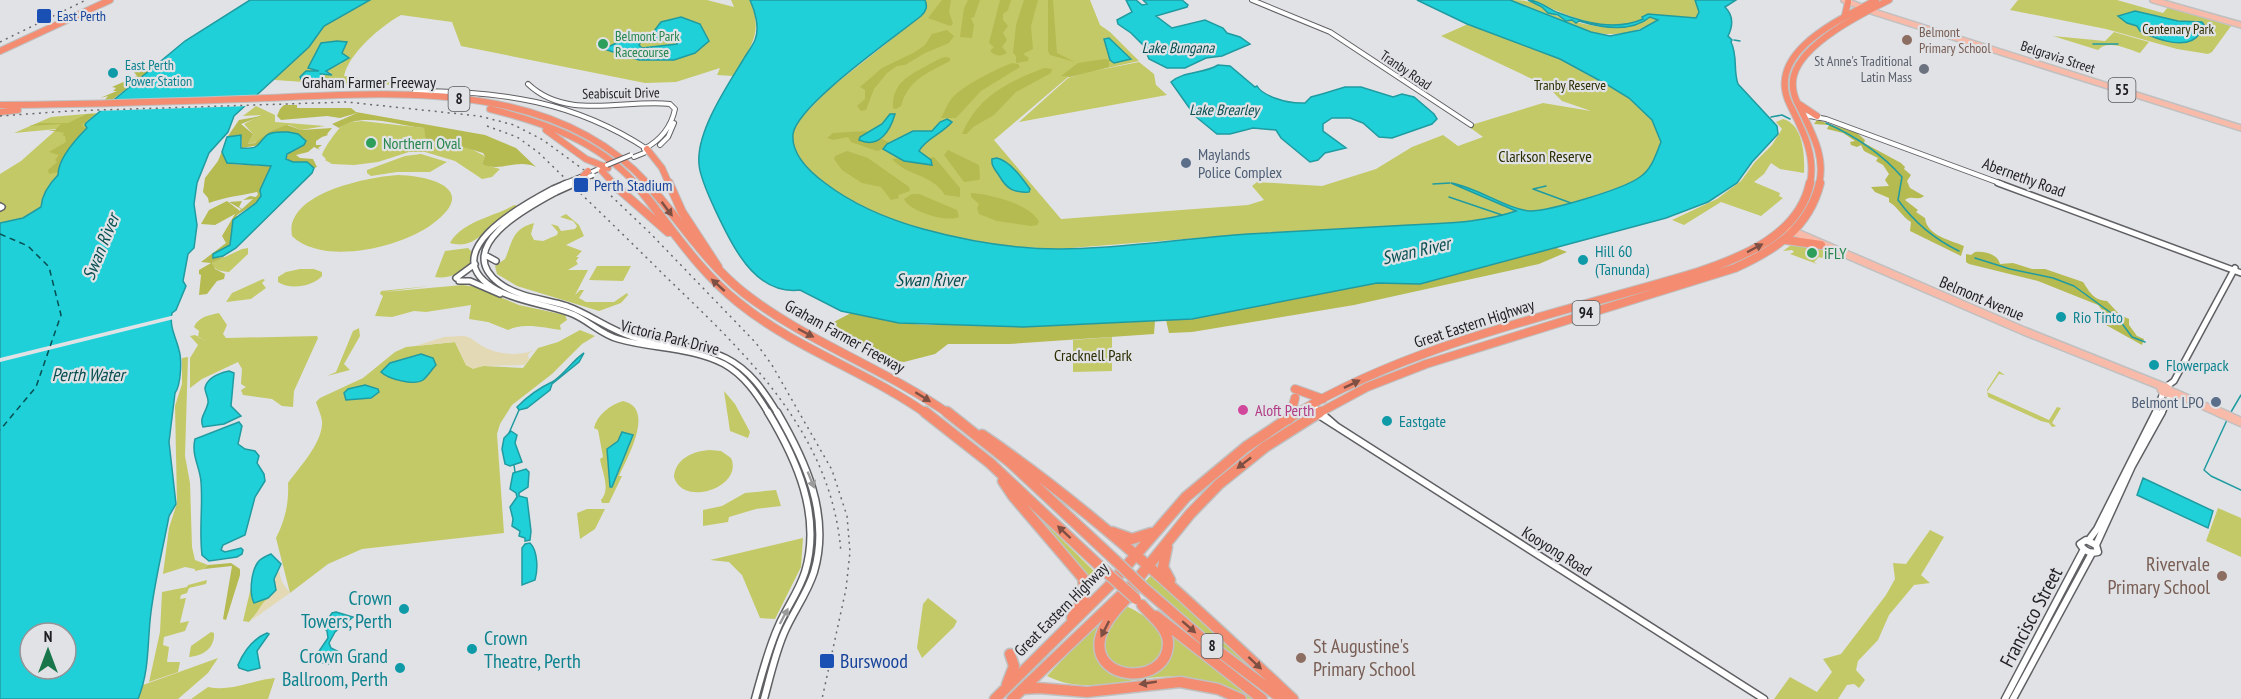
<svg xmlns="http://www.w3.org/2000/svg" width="2241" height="699" viewBox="0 0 2241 699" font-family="'PT Sans Narrow',sans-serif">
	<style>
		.green { fill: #c4c967; fill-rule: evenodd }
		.forest { fill: #b5ba51 }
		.sand { fill: #e3d9b4 }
		.water { fill: #20d0d8; stroke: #1f9ba1; stroke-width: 1.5; fill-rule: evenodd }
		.pier { fill: #e1e2e6 }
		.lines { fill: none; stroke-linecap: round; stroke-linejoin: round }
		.stream { stroke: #1f9ba1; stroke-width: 1.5 }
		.ferry { stroke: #064e51; stroke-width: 1.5; stroke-dasharray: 6 4.5; stroke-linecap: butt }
		.minor-far2-casing { stroke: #5f6063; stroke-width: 6 }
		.minor-far1-casing { stroke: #5f6063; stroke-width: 8 }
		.minor-casing { stroke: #5f6063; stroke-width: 9 }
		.major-far2-casing { stroke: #c0c0c1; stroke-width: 8 }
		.major-far1-casing { stroke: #c0c0c1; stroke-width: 10 }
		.major-casing { stroke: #c0c0c1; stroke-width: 11 }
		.highway-far2-casing { stroke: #c0c0c1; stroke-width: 8 }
		.highway-far1-casing { stroke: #c0c0c1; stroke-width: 10 }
		.highway-casing { stroke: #c0c0c1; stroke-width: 13 }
		.minor-far2 { stroke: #fff; stroke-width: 4 }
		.minor-far1 { stroke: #fff; stroke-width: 5 }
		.minor { stroke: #fff; stroke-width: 6 }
		.major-far2 { stroke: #f8baa9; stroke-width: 5 }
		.major-far1 { stroke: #f8baa9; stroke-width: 7 }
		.major { stroke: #f8baa9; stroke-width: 8 }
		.highway-far2 { stroke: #f38c70; stroke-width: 6 }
		.highway-far1 { stroke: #f38c70; stroke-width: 8 }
		.highway { stroke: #f38c70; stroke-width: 10 }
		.rail { stroke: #6a6a6d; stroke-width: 1.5; stroke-dasharray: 2 4.5; stroke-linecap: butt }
		.minor-bridge-far1-casing { stroke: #5f6063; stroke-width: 6; stroke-linecap: butt }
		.minor-bridge-casing { stroke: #5f6063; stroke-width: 8; stroke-linecap: butt }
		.highway-bridge-far1-casing { stroke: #c0c0c1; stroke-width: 8; stroke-linecap: butt }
		.highway-bridge-casing { stroke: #c0c0c1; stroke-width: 13; stroke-linecap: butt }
		.minor-bridge-far1 { stroke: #fff; stroke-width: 4 }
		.minor-bridge { stroke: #fff; stroke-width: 5 }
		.highway-bridge-far1 { stroke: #f38c70; stroke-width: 6 }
		.highway-bridge { stroke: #f38c70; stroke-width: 10 }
		.oneway { fill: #7e5044 }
		.oneway2 { fill: #9a9a9b }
		.transit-dot { fill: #1a4fb4; stroke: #e1e2e6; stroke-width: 2 }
		.education-dot { fill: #8d6e63; stroke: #e1e2e6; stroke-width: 2 }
		.leisure-dot { fill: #2e9e5b; stroke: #e1e2e6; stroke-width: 2 }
		.worship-dot { fill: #6b7280; stroke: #e1e2e6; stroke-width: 2 }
		.culture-dot { fill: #0f9aa8; stroke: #e1e2e6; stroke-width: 2 }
		.service-dot { fill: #5c6f8a; stroke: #e1e2e6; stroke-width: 2 }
		.hotel-dot { fill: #d1479c; stroke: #e1e2e6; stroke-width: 2 }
		.labels { text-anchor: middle; stroke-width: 4.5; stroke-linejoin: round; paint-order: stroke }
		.far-transit-label { font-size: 14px; fill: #164399; stroke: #e1e2e6; text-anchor: start }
		.far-park-label { font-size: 14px; fill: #2b2c00; stroke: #e1e2e6 }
		.far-education-label { font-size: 14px; fill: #785e54; stroke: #e1e2e6; text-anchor: start }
		.far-leisure-label { font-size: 14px; fill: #27864d; stroke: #e1e2e6; text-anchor: start }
		.far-street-label { font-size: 14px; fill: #1e1e20; stroke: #e1e2e6 }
		.far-worship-label { font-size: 14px; fill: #5b616d; stroke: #e1e2e6; text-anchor: end }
		.far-culture-label { font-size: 14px; fill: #0d838f; stroke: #e1e2e6; text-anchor: start }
		.far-water-label { font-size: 15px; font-style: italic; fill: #064e51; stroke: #e1e2e6 }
		.shield { fill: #e1e2e6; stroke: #58595b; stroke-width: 1.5 }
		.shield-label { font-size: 15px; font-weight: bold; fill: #1e1e20 }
		.street-label { font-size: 16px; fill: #1e1e20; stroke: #e1e2e6 }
		.leisure-label { font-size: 16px; fill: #27864d; stroke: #e1e2e6; text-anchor: start }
		.service-label { font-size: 16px; fill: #4e5e75; stroke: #e1e2e6; text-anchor: start }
		.park-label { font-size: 16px; fill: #2b2c00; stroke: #e1e2e6 }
		.transit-label { font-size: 16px; fill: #164399; stroke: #e1e2e6; text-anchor: start }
		.culture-label { font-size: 16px; fill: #0d838f; stroke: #e1e2e6; text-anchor: start }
		.hotel-label { font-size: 16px; fill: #b23c85; stroke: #e1e2e6; text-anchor: start }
		.water-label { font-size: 18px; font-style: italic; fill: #064e51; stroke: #e1e2e6 }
		.near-education-label { font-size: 20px; fill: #785e54; stroke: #e1e2e6; text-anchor: end }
		.near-culture-label { font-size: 20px; fill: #0d838f; stroke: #e1e2e6; text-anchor: end }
		.near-street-label { font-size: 20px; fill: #1e1e20; stroke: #e1e2e6 }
		.near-transit-label { font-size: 20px; fill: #164399; stroke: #e1e2e6; text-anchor: start }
	</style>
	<rect width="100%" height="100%" fill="#e1e2e6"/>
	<path class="green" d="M370,0H707L734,7L731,0H750C764,34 750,47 734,76L717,75L720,68L676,82L645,83L461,46L452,22L401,15C381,26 349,53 344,76L414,85L318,83L275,80L274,78L309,47L324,26ZM347,42L342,53V63L325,71L332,73L321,74L317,78L306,80L312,71H321L311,63L317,51Z
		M925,0H1090L1100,25L1110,32L1139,61L1094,71L1139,62L1154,74L1156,85L1167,95L1019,122L1068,78L1081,74L1068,77L994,140L1061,219L1248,205L1264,200L1252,186L1257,182L1322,186L1376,169L1412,147L1443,135L1458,146L1483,137L1468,126L1543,103L1591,111L1562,101L1547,86L1441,36L1468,24L1560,59L1629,98L1652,120L1661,142C1656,154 1652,168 1641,177C1626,187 1543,214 1527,211C1504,206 1476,192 1453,183L1517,212L1470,222L1249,234L1058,249L1003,246L941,235L908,226L868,210L844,197L822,181L806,167L797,154L793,143V131L800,119L829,89L921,16L926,10Z
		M1510,0C1523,0 1534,1 1546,8C1547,9 1550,13 1552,14C1576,24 1627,37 1650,17L1658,20C1606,53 1560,20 1510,0Z
		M1532,0H1695L1699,12L1696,18L1648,14C1620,42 1562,13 1532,0Z
		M2018,0H2117L2163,13L2169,6L2231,26L2212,52L2208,54L2177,49L2106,29L2010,10Z
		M2114,32L2149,42L2140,53C2127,49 2108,39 2098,50L2053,36L2105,41Z
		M256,106L275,115V122L325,126L301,130L289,125L270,131L257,142L248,144L253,134L244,124L261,115L243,116Z
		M97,113L86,122L87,128C77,138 59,158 58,175C49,184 42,196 41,207C30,218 15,222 0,223V174L21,161L57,129L14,133L51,117Z
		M1783,119C1803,124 1805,155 1804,173L1780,169L1771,163L1764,174L1754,182L1780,193L1779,196L1783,198L1761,216L1721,202L1684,225L1672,220L1717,199L1741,181L1755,162L1772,145L1782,129L1776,122Z
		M362,121L424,128L428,142L467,147L485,156L482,164L500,169L492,177L482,179L455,161L425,152H409L378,162L354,165L332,164L325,160L326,159L322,155C323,150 337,129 343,125C349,121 356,122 362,121Z
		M421,154L447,162L430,172H397L371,176L367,173V170L405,156Z
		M398,175C433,176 480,190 431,225C399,248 323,266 292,236C284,193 368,177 398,175Z
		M514,205L518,206C510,211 502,216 495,223C480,235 472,249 450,243C462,221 494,217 514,205Z
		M566,214L579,225L584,236L566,245L582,251L576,257H579L576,261L578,264L568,270H588L575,295L580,290H584L579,298L586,302H614L627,293L628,295L621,303L599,311L517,286L497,274L495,266L505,259C513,241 512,229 534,223L531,234L534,240L543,241L557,235L558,232L551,224L558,226L561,231L575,229L577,226L573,221L560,217Z
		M1794,243L1828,251L1822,258L1819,257L1814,262L1817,264L1790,254L1794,252L1792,250L1783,251Z
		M248,248V254L229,272C221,271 214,271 212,263L242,249Z
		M468,248L473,253L472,265C461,273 449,279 435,277L445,251Z
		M597,266H631L623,281L589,280Z
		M300,269H314L322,272V276C312,287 290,290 278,282V277L286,272Z
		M263,279L265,280L262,283L266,288L251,299L226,302L232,293Z
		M463,285L476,287L519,305L565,315L567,320L560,325L561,330C547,328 522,322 508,330L488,322L469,319L471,305L426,312L414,311L392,317L375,316L383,296L380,294L381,291L430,286L384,292Z
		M219,313L227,325L223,334L226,338L317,336L318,338L294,391L293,407L282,406L272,399L243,395L241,390L246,387L241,384L242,369L238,362L202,379L190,388V358L198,345L190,336L195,335L206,341L198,337L199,331L194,327C198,317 209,315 219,313Z
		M359,328L360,336L344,364L350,370L327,376L336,372L353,331Z
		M580,330L595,336L582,344L552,374L512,405L500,424L497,434L504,533L362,549L328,564L290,593L276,538C285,520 289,504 288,483C300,466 320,446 322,425C323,418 318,409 316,402L320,398L363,378L395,352L406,347L455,342L466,365L472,368L483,366L523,368L538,348L558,342Z
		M1112,337V371L1073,372V340Z
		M188,357L185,456L190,483L192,547L195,560L208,565L204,569L195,571V569L185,567L163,574L169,528L177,503L175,406L182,384V358Z
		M1999,371L2005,375L1999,374L1987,392L2049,420L2057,407L2061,408L2052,423L2056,426L2052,427L2049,423L2041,421L1988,397L1987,390Z
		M724,391L735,404L750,432L748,438L730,431Z
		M623,401C656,408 627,458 619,476H622L609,503H602L601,500C611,489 602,472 600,459L603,457L598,430L594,428C597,415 610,405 623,401Z
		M710,450L721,451L731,458C744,487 683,508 674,477C675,459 693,451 710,450Z
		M776,490L781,506L756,509L729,517L728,522L703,526V510L722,506L745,493Z
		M2218,508L2241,518V557L2206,541Z
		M605,509L595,529L580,539L577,513L587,509Z
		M1032,510L1101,578L1090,591L1084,576Z
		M1930,530L1944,537L1921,575L1930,583L1914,585L1889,615L1878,640L1858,661L1856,670L1865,680L1859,688L1854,684L1847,685L1838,699H1774L1790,677L1817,692L1832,672L1823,659L1841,654L1886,595L1895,579L1893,563L1906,564Z
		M803,538L801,567L775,619L760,618L742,575L729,562L710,560Z
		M1153,573L1275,688L1187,620L1145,582Z
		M207,580L206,584L189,588L187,593L181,595L180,599L186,598L180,623L189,621L185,631L164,637L163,645L169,647L167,662H180L178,672L149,682L160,632L162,592L187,587L188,585Z
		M252,583L251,598L273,595L276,590L249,622L243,621Z
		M928,598L957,621L954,627L922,658L917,648L923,604Z
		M1126,606C1197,638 1147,689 1113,663C1109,659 1106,653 1103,648L1106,629L1112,627L1114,620Z
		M1094,627H1099C1093,646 1096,654 1109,670H1157L1171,632L1253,699C1238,699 1228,690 1215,685C1205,681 1194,678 1183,677C1137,673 1090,698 1047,676Z
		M211,632L214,633C215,648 203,656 189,657L191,646Z
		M218,658L208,673L178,699H138L143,685Z
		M275,678L268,699H191L208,687C231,692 252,680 275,678Z"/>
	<path class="forest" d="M942,0H951L949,12L953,24L950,26L928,18Z
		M968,0H980L974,17L971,18L974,25L972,38L960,37L964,8Z
		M1000,0H1011L1008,10L1003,14V20L1008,26L1003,33L1007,40L1002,47L1007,53C1001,57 995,56 990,51L994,47L989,43Z
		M1024,0H1038L1031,26L1033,49L1023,54L1029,58L1028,61L1016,63V56L1013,53L1016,25Z
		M1048,0H1053L1057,53L1075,62L1050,55L1048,51Z
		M947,30L954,36L949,43L925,53L905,65L897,66L887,73L874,89L866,110L861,111L857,106L865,99V90L860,87L882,68L915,52L925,45L932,34Z
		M946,57L950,58V61C927,73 908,80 901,106L896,109L893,108C892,83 908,76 928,65C934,62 939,58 946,57Z
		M1105,59L1109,60V67L1070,77L1061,76L1078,63Z
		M1012,63L1018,64L1020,67L981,91L956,118H941C945,111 948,102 953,97C964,85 996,69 1012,63Z
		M147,67L150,69L148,72L112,100L104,101L108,96L100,98L117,91H113L116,88L112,87L137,76L134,72L139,68Z
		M1044,68L1052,69L1051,73L1016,92L994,115L973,127L967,134H962C978,96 1008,82 1044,68Z
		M284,105H297V108H351L356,112L485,135L516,148L536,167C517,158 500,173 482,164L485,156L483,153L460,146L426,141L424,128C399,126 362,111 339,128L332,124L357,113L340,118L327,116L281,120L277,116L280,109Z
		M87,114H95L82,125L86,129C75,139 63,155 58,172L49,174L48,170L57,162L55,160L59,155L49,152L66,142L65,136L62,135L65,133L48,130H55L61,124L29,126L40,123H68Z
		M261,116L241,124L253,134L248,144L255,143L270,131L287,125L301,130L332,128L327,134L328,135L322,137L316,141V145H322L318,148L320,150L314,147L308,152L296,155L300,158L313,159L317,167L314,168L307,162H293L286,159L288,153L304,145L298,134L288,132L271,134L259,145L242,148V139L228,136L239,120Z
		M1817,120L1857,133L1865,140L1864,143L1901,163L1905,167L1904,169L1911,175L1907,181L1910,188L1924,196C1919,201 1911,195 1905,200L1918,210L1916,212L1925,218C1927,236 1951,240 1964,246L1961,256L1910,231L1911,222C1901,216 1899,208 1889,202V198L1875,192L1871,187L1889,186L1885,180L1889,174L1883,165L1876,161L1878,158L1864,151L1861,145L1857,147L1851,145L1850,142L1855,141L1843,133L1827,129L1829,125L1814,124Z
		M866,131L868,132L860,137L877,141L882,139L889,142L883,149L877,151L851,142L848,137L833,140L827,138L833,133Z
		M224,146L222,152L230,164L272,166L260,190L261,196L256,203L237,215L230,245L216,253L213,258L225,257L212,263L215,269L225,274L224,279L217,281L207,294L199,295L201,275L199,274V270L211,263L201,262L226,243L222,236L235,214L215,225L201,224L209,210L227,201L240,211L241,209L229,202L242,201L239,207L242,209L253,199L243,200L250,196L256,197L258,194L257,192C239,196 225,197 209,203L208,198L203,192L205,178L218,161Z
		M948,150L979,165L980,177L979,180L964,182L944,155Z
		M847,151L868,158L909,187L910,191L898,195L899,198L891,200L881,187L862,183L842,170L834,159L835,156Z
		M934,157L960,188V197L945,195C931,173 908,177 892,159C906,156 913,168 931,160L929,158Z
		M971,193C989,194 1031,204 1039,222L1037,225L1031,226L997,221L979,214L977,208L979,204L971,197Z
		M912,194H919L957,210L959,217C946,223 909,211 904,199Z
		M1554,247L1567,252L1539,264L1354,305L1192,332L1169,333L1166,320L1192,319L1377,283L1420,284Z
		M1975,252C1984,251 1998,254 2000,264L2013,263L2032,269H2045L2083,282C2090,292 2093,300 2107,301L2120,315L2129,319V325L2137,336L2144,339L2142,345L2097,320L2103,311L2098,305L2038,281L1969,264L1966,262V254L1971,255Z
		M851,313L899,323L927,325L955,324L1023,327L1155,321L1154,334L1009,344H948L935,354L904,362L891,360L824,329L830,324Z
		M231,563L240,569V575L226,620L223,619L232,566L204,569L208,565Z"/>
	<path class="sand" d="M463,336C472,337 476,343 484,347C499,355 523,357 538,348L528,354L529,360L524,365L483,366L473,369L466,365L455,342L415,346L444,337Z
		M279,571L282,582L290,593L252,620C256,615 259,608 263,603C273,593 277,594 274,579Z"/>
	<path class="water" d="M250,0H370L324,26L309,47L234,116L228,132L209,153L197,183L194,204L197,225L194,248L188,254L183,281L186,286L176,310L172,313C169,327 176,337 179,350C182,360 181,385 175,393L169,442L176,504L169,516C163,548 155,580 151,612C147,642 150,670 138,699H0V223L23,218L41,207C42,195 49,184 58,175C58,158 77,138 87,128L85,125L86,123L185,41ZM30,633H66V669H30Z
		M750,0H925C928,7 926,11 921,16C895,37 797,105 793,134C791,155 810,172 825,183C855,206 887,219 923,229C967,241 1013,249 1059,249C1122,249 1185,238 1248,234C1301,231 1355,228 1409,225C1445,223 1481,223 1516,211L1451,183C1474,186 1509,210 1530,211C1550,211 1624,189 1640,177C1652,169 1656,154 1661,142L1652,120L1629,98L1606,84L1560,59L1467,24L1417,0H1510L1591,32L1610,36L1640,30L1658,20L1650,17C1631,33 1602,28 1579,21L1576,23L1572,20L1566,21L1558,15L1548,13L1542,7L1528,0C1539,0 1548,9 1559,13C1585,23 1616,31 1643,19L1642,17L1648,14L1696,18L1699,12L1695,0H1736L1725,7C1734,16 1733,26 1728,36L1732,40L1731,42C1738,56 1733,70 1738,84L1777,126L1778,134L1752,162L1737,183L1708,202L1666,218L1420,284L1377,283L1192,319L1023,327L899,323L841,311L800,290C774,293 754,277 740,256C729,240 700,183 699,164C696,132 727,86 743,60C747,53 752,47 755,40C760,28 755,11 750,0Z
		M1126,0H1136L1142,5L1147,4L1143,0H1182L1188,5L1187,7L1156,16L1172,28L1205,20L1223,28L1227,33L1240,37L1250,44L1222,56L1206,58L1185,68H1167L1149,59L1143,45L1131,33L1118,24L1117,20L1132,12Z
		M2135,11L2178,21L2202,22L2205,26L2198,28L2200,33C2188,52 2156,39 2140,31L2137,26L2127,23L2118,16Z
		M681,17L700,24L709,41L695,53L674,60H639L604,49L622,40L638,39L641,41L639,45L642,48L677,44L676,40L648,39L661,22Z
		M1109,38L1131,59L1114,63L1110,60L1104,39Z
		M337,41L347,42L342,53L349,58L326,71L332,75L321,74L323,76L321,79H301L300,77L306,71H319L308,68L321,43Z
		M1218,65L1230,66L1255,87L1257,86C1262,95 1285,104 1305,103L1311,97L1322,94L1345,87H1361L1393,97L1402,94L1414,97L1434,114L1437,119L1432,124L1392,138L1379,137L1363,123L1350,118H1332L1323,124V131L1346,148L1325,153L1318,160L1310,162L1281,138L1276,130L1253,128L1230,134H1217L1195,116L1171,82C1183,71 1204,74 1218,65Z
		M890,114H895C890,131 879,149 859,140L860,137L882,124Z
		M947,119L952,122C942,134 926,138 919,151L931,160L932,165L904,161L883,149L887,144L913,131H932L940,122Z
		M288,132L298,134L306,141L304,145L287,154L286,159L293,162H307L314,168L312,173L236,248L223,256L213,258V254L230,245L233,220L256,203L261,196L260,190L271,166L227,163L222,152L227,137L241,135V148C261,149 256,145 267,135C272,131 282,132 288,132Z
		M997,158C1010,161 1022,178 1030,189L1029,192C1014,193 1007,189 1000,177C996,170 991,167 992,159Z
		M584,353L579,362L552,384L550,390L527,408L519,410L517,407C527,397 539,388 552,382C562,377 573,360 584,353Z
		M421,354L433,358L436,365C432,369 428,376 423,380C414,386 388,379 381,372L390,363Z
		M229,371L234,373L231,406L241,416L224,424L203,427C199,417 206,413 208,403C209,398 205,393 205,388C207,378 220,373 229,371Z
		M365,385L378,389L379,392L371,398L346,400L344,393L348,389Z
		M239,422L242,426L238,444L245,449L255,451L259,456L257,463L264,474L265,481L255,497L245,535L223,545L221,550L225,552L241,548L243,550L242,554L237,557L209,561L202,555C199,530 203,506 201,482C200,467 191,455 195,439Z
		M511,431L517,435L515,443L522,462L510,466L505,464L502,449L504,438Z
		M622,432L633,435L612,487H610L607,449L618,441Z
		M526,469L529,472L528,487L519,493V496L527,498L531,531L530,540L525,541V538L519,536L520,531L512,526L513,519L510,507L517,497L516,493L510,489L513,473Z
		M2143,478L2213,511L2208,528L2137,495Z
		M530,543C538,551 538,570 535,580L522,585V548L525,544Z
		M271,554L281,564L274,579L276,590L268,598L254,603C249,593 251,572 258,562C261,558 266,556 271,554Z
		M336,612L353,617L335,632L329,643L331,648L341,653L340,658L329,664L315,662V657L328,638L327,631L320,625L326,622L332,613Z
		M267,633L269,634L257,651L260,668L248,671L239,668L238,665C244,651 252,639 267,633Z"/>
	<path class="pier" d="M255,99L250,106L95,111L106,102Z
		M175,315L174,319L0,362V358Z"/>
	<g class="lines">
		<path class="stream" d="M1734,40L1740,41
			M2093,44H2118
			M1771,117L1782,115L1790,119
			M1826,123C1855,136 1881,153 1902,177L1898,200C1914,222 1934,239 1959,251
			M1433,184L1450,183
			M1546,186L1533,189L1571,203
			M1449,197L1502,215
			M1975,258L2010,269L2053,278L2074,286L2118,318L2132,337L2145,342
			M2231,412L2241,395
			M2227,420L2204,470L2211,476L2241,490
			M509,433L519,410
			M514,465L515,472"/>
		<path class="ferry" d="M0,234L28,246L49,267L61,315L36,387L0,430"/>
		<g class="minor-far2-casing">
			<path id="minor-far2" d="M1252,0L1330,32L1471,125
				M528,84C567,121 623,99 670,104L675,109C671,128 661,140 644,149
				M415,91C501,91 574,101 647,149L644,153L634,157
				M1804,115L1826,119L2002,184
				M660,145L668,137L674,123
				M590,173L605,166"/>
		</g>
		<g class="minor-far1-casing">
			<path id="minor-far1" d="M1998,183L2241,273
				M553,189C521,206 432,254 497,290C519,302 546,304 570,313C587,319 600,334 618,339C652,349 691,347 724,364C744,375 757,394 769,414
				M556,192C528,207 452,247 499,283C517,297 545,299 567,306C590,314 609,330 633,337C663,346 697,344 726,358C750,370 764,391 778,414
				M0,206L2,207L0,208
				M485,255L496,261
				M456,278L475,264
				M459,281H470L500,294
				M2166,387L2174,381L2235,268
				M1312,405L1322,414
				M1307,408L1316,414
				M2155,414L2163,393
				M2161,414L2171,396"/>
		</g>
		<g class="minor-casing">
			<path id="minor" d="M1314,412L1764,699
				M1320,412L1336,426
				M2086,540L2096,545L2098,552C2090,554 2084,551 2080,544Z
				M2088,541L2097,529L2156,412
				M2096,545L2132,466L2162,412
				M755,699C762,674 768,649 779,625C787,607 799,591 805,572C822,516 797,460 768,412
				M764,699C770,677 775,654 784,633C793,612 807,594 814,572C831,515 805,460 777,412
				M2005,699L2084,549
				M2013,699L2092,553"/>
		</g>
		<g class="major-far2-casing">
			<path id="major-far2" d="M1844,0L1874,12L2241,128
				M2153,0L2241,25"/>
		</g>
		<g class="major-far1-casing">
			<path id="major-far1" d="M1790,230L2024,331L2164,387
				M2166,387L2175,395L2163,392L2161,389Z
				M2175,393L2222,414"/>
		</g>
		<g class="major-casing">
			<path id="major" d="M2219,412L2241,422"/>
		</g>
		<g class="highway-far2-casing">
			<path id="highway-far2" d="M1845,15L1848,2
				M0,51L110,0
				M1799,104L1817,116
				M0,105C82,105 163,102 245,99C380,94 549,74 648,184
				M490,109C546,123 597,141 636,184
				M0,112L18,110
				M546,130L586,159L608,168
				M647,149L662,168L669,184
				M607,165L602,171L614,184
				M1810,184C1816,155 1803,131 1790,105C1764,53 1839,20 1876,0
				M1819,184C1826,156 1811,131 1799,106C1794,97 1791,86 1794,75C1803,43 1861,14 1889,0"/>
		</g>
		<g class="highway-far1-casing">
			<path id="highway-far1" d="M612,183L668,232
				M635,183C669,224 696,269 739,303C796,349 868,372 927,414
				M647,183C679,219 705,262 744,293C807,342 884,368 949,414
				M669,183L682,212L718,267
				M1786,240L1821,245
				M1295,389L1323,399
				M1291,414L1295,398
				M1295,414C1417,341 1563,313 1698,272C1743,257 1799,235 1810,183
				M1317,414L1367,387L1426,364L1735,268C1775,250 1809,228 1820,183"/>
		</g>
		<g class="highway-casing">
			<path id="highway" d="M925,412L990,463L1106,572
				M947,412L1010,462L1116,561
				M1289,419L1291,412
				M982,435C1094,511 1195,607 1293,699
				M1003,481L1013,496L1083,578L1085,595L1072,618
				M1112,532L1132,539L1151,533
				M1167,547L1163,567L1170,580
				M1145,589L1205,641L1282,699
				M1134,590C1122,604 1104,620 1100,639C1092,683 1169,686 1168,642C1167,627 1150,615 1142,605
				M1156,616L1262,699
				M1007,684L1014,666L1010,654
				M1023,689L1039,688L1087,692L1180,682L1218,689L1241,699
				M995,699L1109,586L1186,497L1246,447L1298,412
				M1012,699L1136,581L1190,514L1219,484L1265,447L1320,412"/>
		</g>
		<use href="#minor-far2" class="minor-far2"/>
		<use href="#minor-far1" class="minor-far1"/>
		<use href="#minor" class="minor"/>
		<use href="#major-far2" class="major-far2"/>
		<use href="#major-far1" class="major-far1"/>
		<use href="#major" class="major"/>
		<use href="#highway-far2" class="highway-far2"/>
		<use href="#highway-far1" class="highway-far1"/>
		<use href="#highway" class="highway"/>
		<path class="rail" d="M0,42L86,0
			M0,116L69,111L347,102L479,116L514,125L543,140L584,170L650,233L756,343L772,365L832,470L847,516L850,552L846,589L822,699
			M487,126L517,137L538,152C580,193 623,234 665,276C746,354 832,433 841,553"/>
		<g class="minor-bridge-far1-casing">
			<path id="minor-bridge-far1" d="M607,165L631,155
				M563,184L585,175
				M572,184L593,175"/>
		</g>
		<g class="minor-bridge-casing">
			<path id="minor-bridge" d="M553,189L567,183
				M556,192L576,183"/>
		</g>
		<g class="highway-bridge-far1-casing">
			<path id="highway-bridge-far1" d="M583,176L588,171"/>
		</g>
		<g class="highway-bridge-casing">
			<path id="highway-bridge" d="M1116,561L1145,589
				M1106,572L1136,599"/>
		</g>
		<use href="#minor-bridge-far1" class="minor-bridge-far1"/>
		<use href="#minor-bridge" class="minor-bridge"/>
		<use href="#highway-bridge-far1" class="highway-bridge-far1"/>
		<use href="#highway-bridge" class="highway-bridge"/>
	</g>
	<defs><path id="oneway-solid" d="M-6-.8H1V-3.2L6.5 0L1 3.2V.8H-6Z" transform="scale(1.5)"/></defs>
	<g class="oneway">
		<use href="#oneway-solid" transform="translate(667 209) rotate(53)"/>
		<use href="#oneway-solid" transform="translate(1755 248) rotate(-28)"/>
		<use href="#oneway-solid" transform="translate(718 285) rotate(-138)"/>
		<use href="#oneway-solid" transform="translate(806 333) rotate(28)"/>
		<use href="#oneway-solid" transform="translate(1352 384) rotate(-26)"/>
		<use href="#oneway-solid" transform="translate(923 397) rotate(32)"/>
		<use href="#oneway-solid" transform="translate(1244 463) rotate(142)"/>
		<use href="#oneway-solid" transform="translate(1064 532) rotate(-137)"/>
		<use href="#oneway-solid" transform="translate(1189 627) rotate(41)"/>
		<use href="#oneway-solid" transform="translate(1105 629) rotate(117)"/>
		<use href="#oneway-solid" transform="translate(1255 663) rotate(43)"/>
		<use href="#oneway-solid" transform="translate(1148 683) rotate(171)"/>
	</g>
	<g class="oneway2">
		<use href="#oneway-solid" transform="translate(811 480) rotate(68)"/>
		<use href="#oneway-solid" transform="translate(784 616) rotate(-62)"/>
	</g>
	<g class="transit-dot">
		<rect x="36" y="8" width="16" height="16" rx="3"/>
		<rect x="573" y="177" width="16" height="16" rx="3"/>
		<rect x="819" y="653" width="16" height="16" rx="3"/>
	</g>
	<g class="education-dot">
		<circle cx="1907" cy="40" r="6"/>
		<circle cx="2222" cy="576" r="6"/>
		<circle cx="1301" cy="658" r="6"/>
	</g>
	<g class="leisure-dot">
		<circle cx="603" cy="44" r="6"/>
		<circle cx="371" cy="143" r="6"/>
		<circle cx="1812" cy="253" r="6"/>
	</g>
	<circle class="worship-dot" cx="1924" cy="69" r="6"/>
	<g class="culture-dot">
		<circle cx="113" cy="73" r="6"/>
		<circle cx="1583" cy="260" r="6"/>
		<circle cx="2061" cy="317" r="6"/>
		<circle cx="2154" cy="365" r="6"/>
		<circle cx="1387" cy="421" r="6"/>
		<circle cx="404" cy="609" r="6"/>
		<circle cx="472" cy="649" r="6"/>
		<circle cx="400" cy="668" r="6"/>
	</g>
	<g class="service-dot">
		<circle cx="1186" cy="163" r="6"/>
		<circle cx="2216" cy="402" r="6"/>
	</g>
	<circle class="hotel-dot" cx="1243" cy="410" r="6"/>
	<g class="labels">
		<g class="far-transit-label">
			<text x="57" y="21">East Perth</text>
		</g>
		<g class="far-park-label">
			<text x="2178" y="34">Centenary Park</text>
			<text x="1570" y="90">Tranby Reserve</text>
		</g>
		<g class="far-education-label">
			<text x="1919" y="37">Belmont<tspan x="1919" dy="16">Primary School</tspan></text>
		</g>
		<g class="far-leisure-label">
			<text x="615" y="41">Belmont Park<tspan x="615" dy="16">Racecourse</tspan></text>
		</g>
		<g class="far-street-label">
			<text transform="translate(2058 57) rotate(18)" y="5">Belgravia Street</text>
			<text transform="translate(1406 70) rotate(34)" y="5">Tranby Road</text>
			<text transform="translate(621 93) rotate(-1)" y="5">Seabiscuit Drive</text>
		</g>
		<g class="far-worship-label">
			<text x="1912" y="66">St Anne's Traditional<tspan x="1912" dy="16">Latin Mass</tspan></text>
		</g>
		<g class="far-culture-label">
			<text x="125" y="70">East Perth<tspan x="125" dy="16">Power Station</tspan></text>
		</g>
		<g class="far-water-label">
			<text x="1178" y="53">Lake Bungana</text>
			<text x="1224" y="115">Lake Brearley</text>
		</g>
		<g class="shield">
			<rect x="2108.5" y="78" width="27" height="24" rx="4.5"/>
			<rect x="448.5" y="87" width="21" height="24" rx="4.5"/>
			<rect x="1572.5" y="301" width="27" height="24" rx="4.5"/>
			<rect x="1201.5" y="634" width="21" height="24" rx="4.5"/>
		</g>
		<g class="shield-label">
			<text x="2122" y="95">55</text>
			<text x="459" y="104">8</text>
			<text x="1586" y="318">94</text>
			<text x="1212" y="651">8</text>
		</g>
		<g class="street-label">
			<text x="369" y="88">Graham Farmer Freeway</text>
			<text transform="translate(2024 177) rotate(20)" y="6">Abernethy Road</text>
			<text transform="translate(1982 298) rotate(23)" y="6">Belmont Avenue</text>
			<text transform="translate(1474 323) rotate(-18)" y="6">Great Eastern Highway</text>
			<text transform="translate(845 336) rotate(29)" y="6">Graham Farmer Freeway</text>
			<text transform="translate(670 337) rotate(14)" y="6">Victoria Park Drive</text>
			<text transform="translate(1557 551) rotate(32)" y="6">Kooyong Road</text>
			<text transform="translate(1061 609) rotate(-45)" y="6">Great Eastern Highway</text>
		</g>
		<g class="leisure-label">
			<text x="383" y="149">Northern Oval</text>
			<text x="1824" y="259">iFLY</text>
		</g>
		<g class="service-label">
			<text x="1198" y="160">Maylands<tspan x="1198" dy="18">Police Complex</tspan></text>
			<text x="2204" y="408" text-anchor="end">Belmont LPO</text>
		</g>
		<g class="park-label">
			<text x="1545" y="162">Clarkson Reserve</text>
			<text x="1093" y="361">Cracknell Park</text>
		</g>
		<g class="transit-label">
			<text x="594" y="191">Perth Stadium</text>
		</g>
		<g class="culture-label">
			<text x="1595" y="257">Hill 60<tspan x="1595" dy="18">(Tanunda)</tspan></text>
			<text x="2073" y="323">Rio Tinto</text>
			<text x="2166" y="371">Flowerpack</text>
			<text x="1399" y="427">Eastgate</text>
		</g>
		<g class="hotel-label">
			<text x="1255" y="416">Aloft Perth</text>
		</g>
		<g class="water-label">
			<text transform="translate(101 247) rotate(-68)" y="6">Swan River</text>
			<text transform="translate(1416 251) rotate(-13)" y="6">Swan River</text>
			<text x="930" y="286">Swan River</text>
			<text x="88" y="381">Perth Water</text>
		</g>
		<g class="near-education-label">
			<text x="2210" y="571">Rivervale<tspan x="2210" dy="23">Primary School</tspan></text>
			<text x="1313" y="653" text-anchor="start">St Augustine's<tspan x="1313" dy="23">Primary School</tspan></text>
		</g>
		<g class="near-culture-label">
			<text x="392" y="605">Crown<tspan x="392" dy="23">Towers, Perth</tspan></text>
			<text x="484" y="645" text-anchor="start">Crown<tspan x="484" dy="23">Theatre, Perth</tspan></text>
			<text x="388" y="663">Crown Grand<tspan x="388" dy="23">Ballroom, Perth</tspan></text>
		</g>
		<g class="near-street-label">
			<text transform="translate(2031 617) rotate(-62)" y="7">Francisco Street</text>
		</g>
		<g class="near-transit-label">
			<text x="840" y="668">Burswood</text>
		</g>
	</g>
	<g transform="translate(48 651)"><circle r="28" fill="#e1e2e6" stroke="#939497" stroke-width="1.5"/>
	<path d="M0-4.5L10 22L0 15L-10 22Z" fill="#19754a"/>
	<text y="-9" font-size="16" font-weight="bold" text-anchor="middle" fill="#1e1e20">N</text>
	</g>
</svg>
